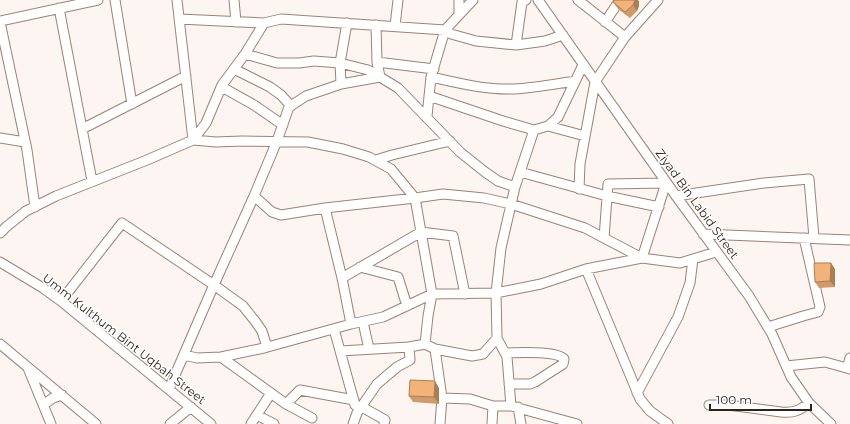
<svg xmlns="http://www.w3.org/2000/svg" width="850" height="424" viewBox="0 0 850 424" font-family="Montserrat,sans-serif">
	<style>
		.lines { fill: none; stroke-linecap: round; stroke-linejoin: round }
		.minor-casing { stroke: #9e8271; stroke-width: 11 }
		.minor { stroke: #fff; stroke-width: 9 }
		.wall { fill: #d09a6a }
		.shaded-wall { fill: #a97d56 }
		.building { fill: #f2b37b; stroke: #a97d56 }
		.labels { text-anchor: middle; stroke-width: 3; stroke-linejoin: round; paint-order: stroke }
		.street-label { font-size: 12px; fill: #2f241d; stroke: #fff }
	</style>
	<rect width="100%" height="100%" fill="#fcf5f1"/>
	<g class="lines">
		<g class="minor-casing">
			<path id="minor" d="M115,0L132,104
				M177,0L193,140L216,142L242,141L308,142L343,149L369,157L391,169L415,198L432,294L428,316L425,344L435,349L442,398L440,424
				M234,0L236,22
				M538,0L676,196L749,296L772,334L791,377L809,403L831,424
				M578,0L625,37
				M59,8L92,181
				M459,15V0
				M179,19L264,23
				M0,21L98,0
				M0,22L27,150L35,207
				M605,22L620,0
				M376,25L377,62L380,77L398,88L460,152L485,172L498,181L515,187
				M395,26L398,0
				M516,45L522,2L526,0
				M245,54L277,63H299L314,61L340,63L368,70L380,77
				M377,62L434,69
				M234,69L270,87L281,95L291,106
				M431,77C458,83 485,90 514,89C534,88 555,84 575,81
				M341,84L340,63L347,23
				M222,87L254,105L283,125
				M429,96L503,121L534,130L548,126L558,117L583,65
				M427,116L431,77L445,30L451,34L476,41L516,45L545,41L563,35
				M548,126L585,136
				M82,129L186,76
				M0,138L25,142
				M376,160L392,155L450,141
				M520,172L607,196L659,207
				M579,189L580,164L595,82L625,37L658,0
				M254,196L272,212L281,215L325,208L415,198L443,194L484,198L511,204L585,228L642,258L666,183L608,184L604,238
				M676,196L764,183L809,179L814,238
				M325,208L342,278L351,324
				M0,233L6,227L26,211L56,196L147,160L193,140L206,123L222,85L245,54L264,23L281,19L445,30L473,0
				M703,234L850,240
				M0,262L43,288L61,301L211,424
				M360,267L398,277L407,306
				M586,269L640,399L650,411L668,424
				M342,278L421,232L453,236L465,294
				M61,301L122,223L214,285L243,306L255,321L262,331L267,347
				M363,322L369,349
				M768,327L803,316L818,312L820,307L804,238
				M334,329L355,405
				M0,344L96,424
				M435,349L472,356L483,354L497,338
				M340,351L409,347
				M505,353C517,353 556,350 564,359L563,364L535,382L530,384H509
				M184,355L197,358L221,357L264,348L351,324L383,317L432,294L496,293L541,284L586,269L642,258L680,263L716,252
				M221,357L286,404L300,390L354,400
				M786,366L825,362L850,369
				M28,368L51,424
				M847,368L850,358
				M169,389L213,287L254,196L277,141L289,107L306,96L341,84L380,77
				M637,393L678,317L690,283L693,259
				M442,398L470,399L493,406H511L577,424
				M286,404L312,418
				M43,405L53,398L62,395
				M709,405H728L781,412C794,413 799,411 809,403
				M511,406L507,357L497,338L496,293L501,248L515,187L534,130
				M362,407L385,420L384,424
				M518,407L521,424
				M257,415L274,424
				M170,424L191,407
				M251,424L271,393
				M353,424L357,413L377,384L397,367L410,360L409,347L425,344
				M492,424L493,406"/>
		</g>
		<use href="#minor" class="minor"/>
	</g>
	<path class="wall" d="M615,0H638L639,2V6L637,11L630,18L618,9L613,2Z
		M835,269V287L819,288L815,282Z
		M439,388V404L413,402L409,396Z"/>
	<path class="shaded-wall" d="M635,0H638L639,2V6L637,11L633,5Z
		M831,263L835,269V287L830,281Z
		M435,381L439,388V404L434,397Z"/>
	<path class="building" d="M615,0H635L633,5L625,12L613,2Z
		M814,263H831L830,281L815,282Z
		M410,380L435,381L434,397L409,396Z"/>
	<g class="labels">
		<g class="street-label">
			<text transform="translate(697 204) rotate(54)" y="4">Ziyad Bin Labid Street</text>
			<text transform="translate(124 339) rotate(38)" y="4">Umm Kulthum Bint Uqbah Street</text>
		</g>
	</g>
	<path d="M710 404v6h101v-6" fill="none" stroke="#2f241d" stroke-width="2"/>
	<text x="716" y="404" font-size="12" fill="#2f241d" stroke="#ffffff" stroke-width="3" paint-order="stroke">100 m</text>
</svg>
